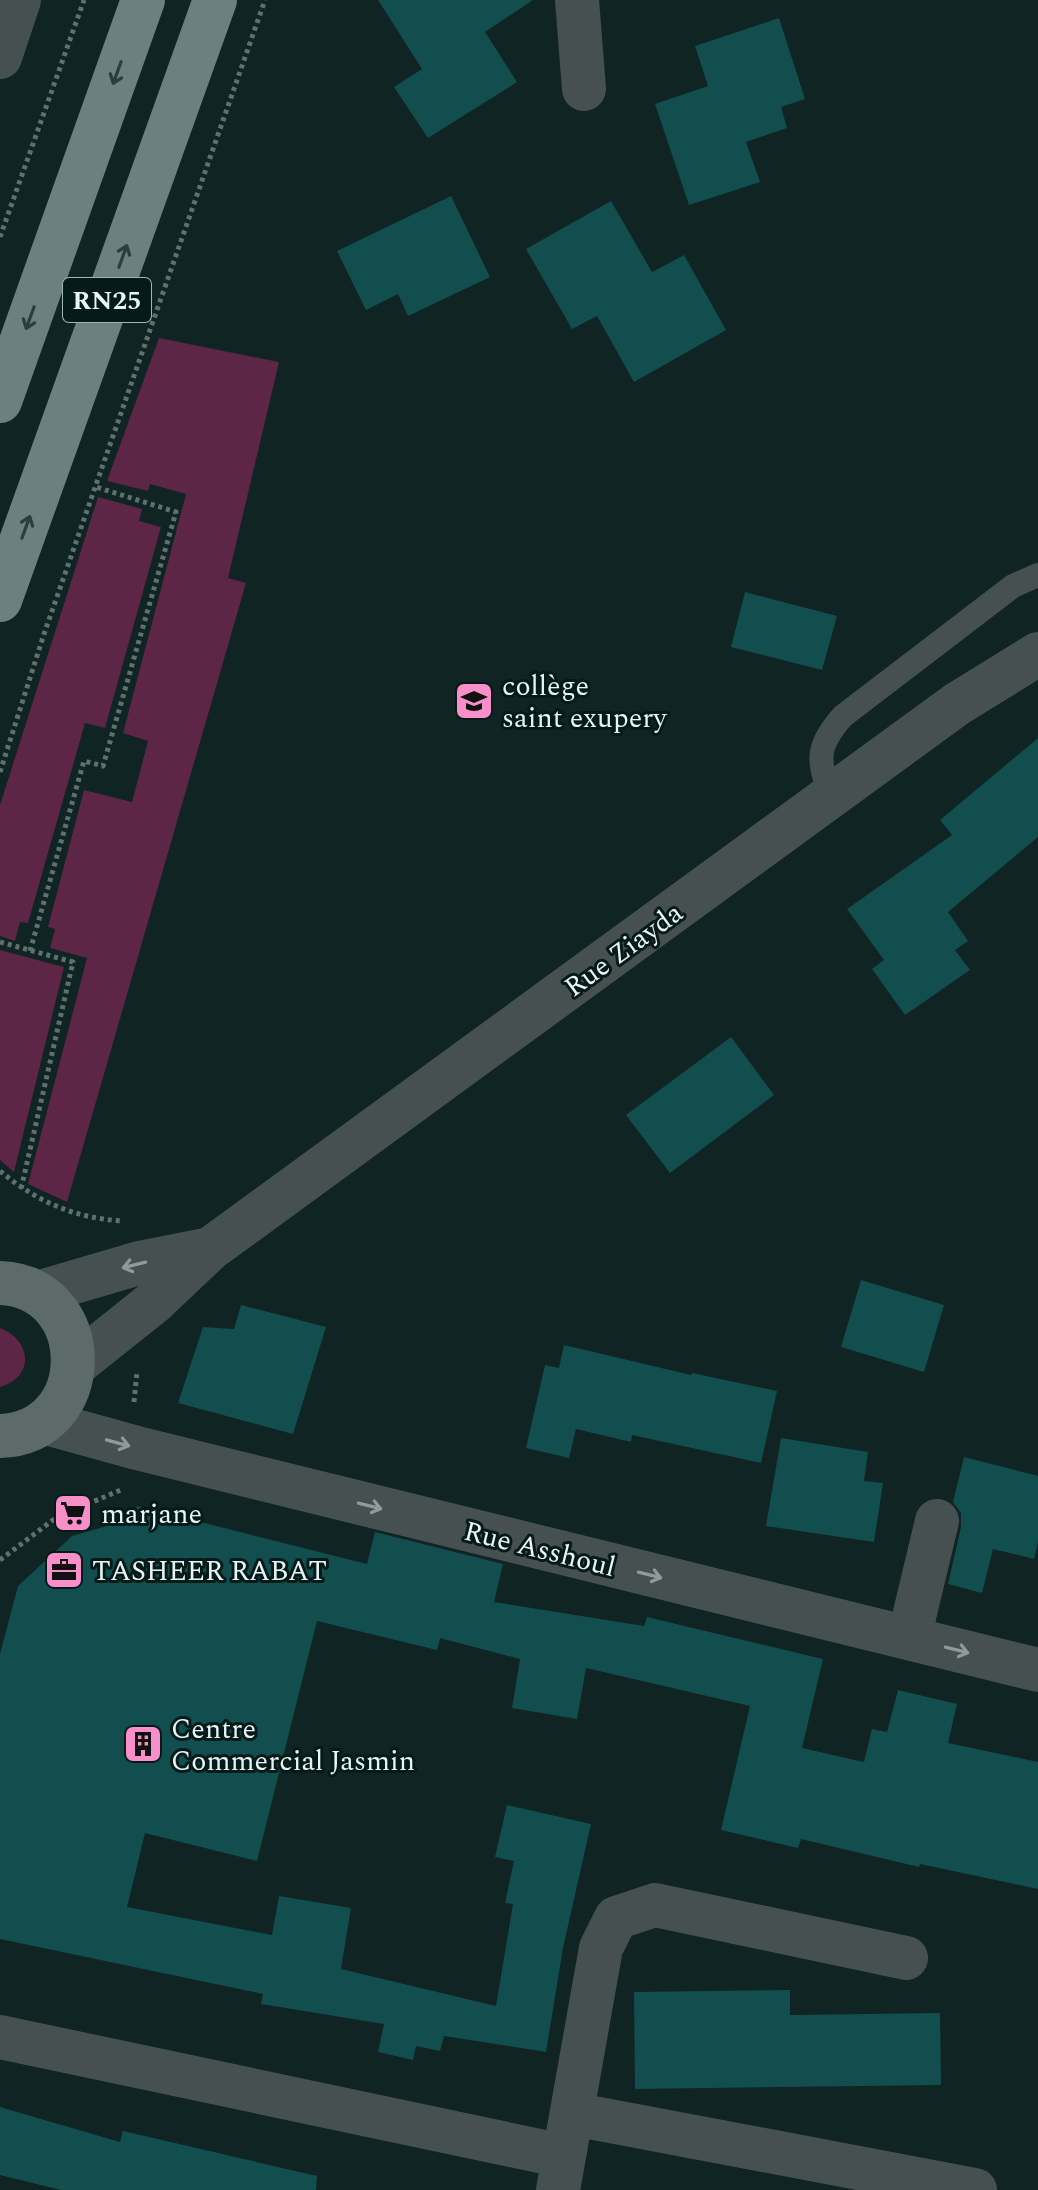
<svg xmlns="http://www.w3.org/2000/svg" width="1038" height="2190" viewBox="0 0 1038 2190" font-family="Spectral,serif">
	<style>
		.green { fill: #5d2546 }
		.building { fill: #114e4d }
		.lines { fill: none; stroke-linecap: round; stroke-linejoin: round }
		.path { stroke: #5e706f; stroke-width: 5; stroke-dasharray: 4 4; stroke-linecap: butt }
		.service { stroke: #475050; stroke-width: 24 }
		.minor { stroke: #475050; stroke-width: 44 }
		.secondary { stroke: #5c6b6a; stroke-width: 44 }
		.primary { stroke: #6d807f; stroke-width: 44 }
		.oneway { stroke: #2a3e3d }
		.oneway2 { stroke: #8f9a9a }
		.labels { text-anchor: middle; stroke-width: 6; stroke-linejoin: round; paint-order: stroke }
		.shield { fill: #061a1a; stroke: #a4b3b3; stroke-width: 2 }
		.shield-label { font-size: 26px; font-weight: bold; fill: #e8f5f4 }
		.poi-label { font-size: 28px; fill: #e8f5f4; stroke: #061a1a; text-anchor: start }
		.street-label { font-size: 28px; fill: #e8f5f4; stroke: #061a1a }
	</style>
	<rect width="100%" height="100%" fill="#0f2423"/>
	<path class="green" d="M159,338L279,362L228,578L246,583L67,1202L28,1184L87,958L50,948L55,929L48,927L84,790L132,802L148,741L123,733L186,494L150,484L148,491L107,481Z
		M98,497L142,509L139,521L161,527L105,728L85,723L28,923L20,922L15,941L0,936V805Z
		M0,950L64,967L14,1172L0,1160Z
		M0,1328C32,1340 35,1377 0,1387Z"/>
	<path class="building" d="M378,0H533L485,32L517,82L428,138L394,87L422,69Z
		M779,18L805,99L781,107L787,128L746,142L760,182L689,205L655,104L708,86L695,46Z
		M451,196L490,277L408,316L398,294L366,310L337,251Z
		M611,201L652,272L684,255L726,330L634,382L597,316L572,329L526,249Z
		M745,592L837,616L822,670L731,647Z
		M1038,738V837L948,912L968,941L955,950L970,970L905,1015L872,969L884,960L847,909L952,835L940,820Z
		M731,1037L774,1095L670,1173L626,1115Z
		M861,1280L944,1305L924,1372L841,1347Z
		M241,1305L326,1327L293,1434L178,1403L203,1327L234,1329Z
		M564,1345L691,1375L692,1373L777,1391L761,1463L632,1435L631,1442L576,1429L569,1458L526,1448L545,1365L559,1368Z
		M781,1438L868,1452L864,1481L883,1483L874,1542L766,1526Z
		M964,1457L1038,1476V1542L1034,1559L993,1549L982,1593L948,1584L961,1527V1513L953,1502Z
		M137,1506L367,1564L375,1532L503,1564L494,1602L644,1626L647,1617L823,1659L802,1748L864,1762L872,1729L887,1732L898,1690L957,1704L948,1743L1038,1762V1889L920,1864L919,1867L801,1839L798,1848L721,1830L750,1706L586,1668L577,1719L512,1708L520,1659L440,1638L437,1650L317,1621L257,1861L145,1833L127,1907L272,1935L279,1896L351,1908L341,1969L496,2006L513,1904L505,1903L514,1861L495,1857L507,1805L591,1824L563,1948L546,2052L444,2036L440,2051L416,2046L413,2060L378,2052L384,2024L261,2004L263,1994L0,1939V1654L18,1586L72,1536L132,1519Z
		M790,1990V2015L940,2013L941,2085L635,2089L634,1992Z
		M0,2107L120,2142L123,2131L317,2176L316,2190H61L0,2175Z"/>
	<g class="lines">
		<path class="path" d="M0,237L84,0
			M0,772L44,634L265,0
			M0,942L73,962L21,1189
			M30,951L84,761L103,766L176,512L96,487
			M0,1171C36,1201 74,1218 122,1221
			M134,1402L137,1372
			M0,1560L57,1517L123,1489"/>
		<path class="service" d="M831,797C818,761 815,747 843,716L1013,586L1038,575"/>
		<path class="minor" d="M577,0L584,89
			M0,57L19,0
			M37,1293L139,1263L210,1249
			M75,1365L154,1302L210,1249L957,704L1038,654
			M43,1422L137,1448L1038,1670
			M909,1638L937,1521
			M0,2037L563,2156
			M573,2114L975,2190
			M558,2190L601,1948L616,1918L655,1905L906,1958"/>
		<path class="secondary" d="M0,1283C97,1287 97,1433 0,1436"/>
		<path class="primary" d="M0,401L143,0
			M0,600L215,0"/>
	</g>
	<defs><path id="oneway-shaft" d="M-6 0H5M1.5-3L5.5 0L1.5 3" fill="none" stroke-width="1.6" stroke-linecap="round" stroke-linejoin="round" transform="scale(2)"/></defs>
	<g class="oneway">
		<use href="#oneway-shaft" transform="translate(117 73) rotate(110)"/>
		<use href="#oneway-shaft" transform="translate(123 256) rotate(-70)"/>
		<use href="#oneway-shaft" transform="translate(30 318) rotate(110)"/>
		<use href="#oneway-shaft" transform="translate(26 527) rotate(-70)"/>
	</g>
	<g class="oneway2">
		<use href="#oneway-shaft" transform="translate(134 1265) rotate(166)"/>
		<use href="#oneway-shaft" transform="translate(118 1443) rotate(15)"/>
		<use href="#oneway-shaft" transform="translate(370 1506) rotate(14)"/>
		<use href="#oneway-shaft" transform="translate(650 1575) rotate(14)"/>
		<use href="#oneway-shaft" transform="translate(957 1650) rotate(14)"/>
	</g>
	<defs>
		<g id="school-square" transform="scale(2)"><rect x="-9" y="-9" width="18" height="18" rx="4" fill="#f98fc9" stroke="#061a1a"/><path d="M0-5L7-2L0 1L-7-2ZM-4 1L0 2.5L4 1V4Q0 6-4 4Z" fill="#111"/></g>
		<g id="supermarket-square" transform="scale(2)"><rect x="-9" y="-9" width="18" height="18" rx="4" fill="#f98fc9" stroke="#061a1a"/><path d="M-6-5.5h2.5l.6 2H6L4.5 2H-2.5L-4.4-4H-6ZM-1.5 3.2a1.3 1.3 0 1 0 .1 0ZM3 3.2a1.3 1.3 0 1 0 .1 0Z" fill="#111"/></g>
		<g id="office-square" transform="scale(2)"><rect x="-9" y="-9" width="18" height="18" rx="4" fill="#f98fc9" stroke="#061a1a"/><path d="M-6-3h4V-5.5h4V-3h4V5H-6ZM-1-4.5V-3h2v-1.5ZM-6 0V1H6V0Z" fill="#111"/></g>
		<g id="building-square" transform="scale(2)"><rect x="-9" y="-9" width="18" height="18" rx="4" fill="#f98fc9" stroke="#061a1a"/><path d="M-4-6H4V6H1V3H-1V6H-4ZM-2.5-4.3h1.7v1.8h-1.7ZM.8-4.3h1.7v1.8H.8ZM-2.5-1h1.7V.8h-1.7ZM.8-1h1.7V.8H.8Z" fill="#111"/></g>
	</defs>
	<g fill-rule="evenodd">
		<use href="#school-square" x="474" y="701"/>
		<use href="#supermarket-square" x="73" y="1513"/>
		<use href="#office-square" x="64" y="1570"/>
		<use href="#building-square" x="143" y="1744"/>
	</g>
	<g class="labels">
		<rect class="shield" x="63" y="278" width="88" height="44" rx="6"/>
		<g class="shield-label">
			<text x="107" y="309">RN25</text>
		</g>
		<g class="poi-label">
			<text x="502" y="695">collège<tspan x="502" dy="32">saint exupery</tspan></text>
			<text x="101" y="1523">marjane</text>
			<text x="92" y="1580">TASHEER RABAT</text>
			<text x="171" y="1738">Centre<tspan x="171" dy="32">Commercial Jasmin</tspan></text>
		</g>
		<g class="street-label">
			<text transform="translate(623 949) rotate(-36)" y="10">Rue Ziayda</text>
			<text transform="translate(540 1548) rotate(14)" y="10">Rue Asshoul</text>
		</g>
	</g>
</svg>
